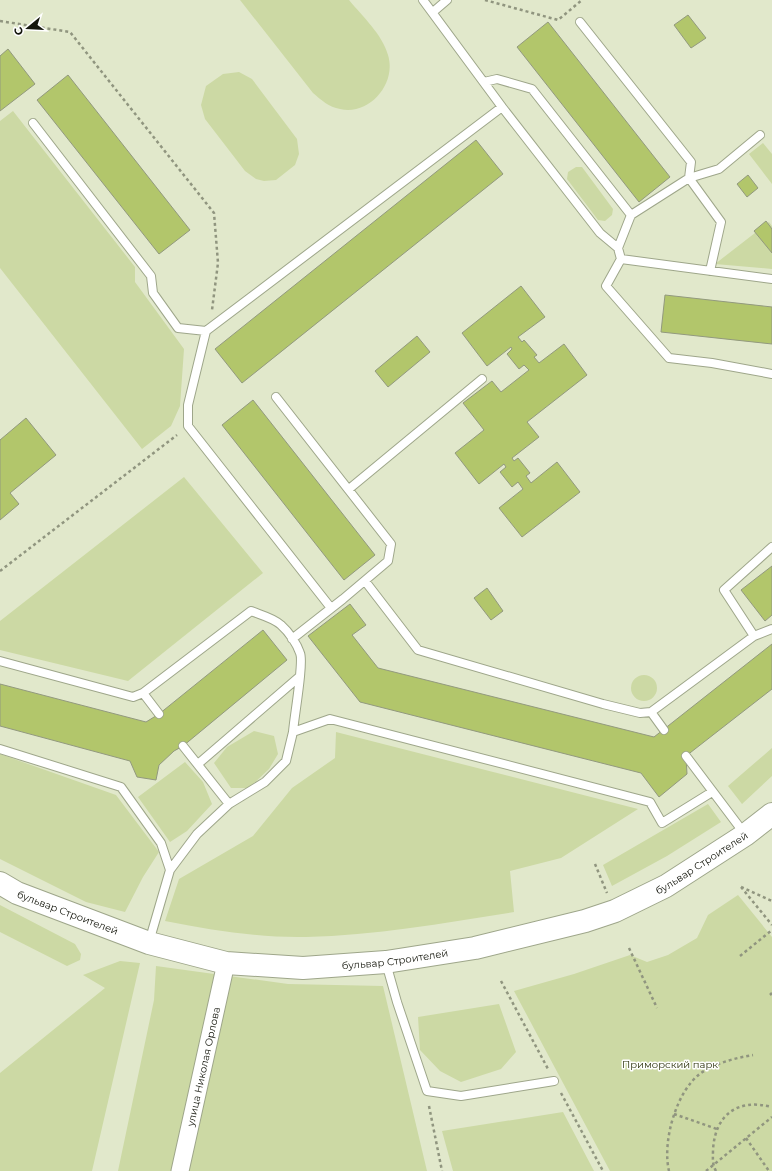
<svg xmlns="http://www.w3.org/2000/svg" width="772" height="1171" viewBox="0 0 772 1171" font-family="Montserrat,sans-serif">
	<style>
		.green { fill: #ccd9a4 }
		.building { fill: #b2c66b; stroke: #92997e }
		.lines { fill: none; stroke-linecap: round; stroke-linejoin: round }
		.lane-casing { stroke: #9ea68a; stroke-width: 10 }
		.street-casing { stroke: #9ea68a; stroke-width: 19 }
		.secondary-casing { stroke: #9ea68a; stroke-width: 24 }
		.path { stroke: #90957f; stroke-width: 2.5; stroke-dasharray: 3 3; stroke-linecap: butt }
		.lane { stroke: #fff; stroke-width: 8 }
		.street { stroke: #fff; stroke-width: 17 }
		.secondary { stroke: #fff; stroke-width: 22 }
		.labels { text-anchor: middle; stroke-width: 3; stroke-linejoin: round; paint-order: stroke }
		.street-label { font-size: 10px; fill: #14160c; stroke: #fff }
		.park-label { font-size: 10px; fill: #272e06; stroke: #fff }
	</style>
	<rect width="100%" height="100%" fill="#e1e8cb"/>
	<path class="green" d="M240,0H349C363,17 382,34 388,55C397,84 369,116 340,109C329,107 321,100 313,93Z
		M239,72L252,79L297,139L299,154L295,165L276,180L264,181L256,179L245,171L205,119L201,105L206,86L223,74Z
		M13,111L135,267V282L184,349L180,406L171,426L142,449L0,268V121Z
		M763,143L772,154V184L749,154Z
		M576,167H582L613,209L612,215L605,221L598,220L567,179L568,172Z
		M769,222L772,226V269L715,264Z
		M184,477L263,573L128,681L0,650V621Z
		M631 688a13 13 0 1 1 26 0a13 13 0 1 1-26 0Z
		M254,731L274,736L278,754L269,769L249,788H231L214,763L227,747Z
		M336,732L638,809L561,858L510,871L514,912C445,923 376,935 306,937C259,938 211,930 165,921L179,879L253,836L292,788L335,758Z
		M772,748V776L742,804L728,786Z
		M0,754L116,795L159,852L143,877L125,912L86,902L0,859Z
		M185,762L203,782L212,804L187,831L170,842L138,797Z
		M708,804L721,822L667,856L612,886L603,865Z
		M738,895L772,937V1171H610L514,991L574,974L630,955L647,962L668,955L697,938L708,915Z
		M0,905L75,944L81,954L80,960L67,966L0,932Z
		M120,961L140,963L92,1171H0V1073L105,988L83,975Z
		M156,966L288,984L383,986L427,1171H118L154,1000Z
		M499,1004L516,1052L501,1069L461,1082L440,1071L420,1050L418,1017Z
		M563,1112L594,1171H453L442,1131Z"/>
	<path class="building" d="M688,15L706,38L691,48L674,25Z
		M548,22L670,177L639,202L517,47Z
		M8,49L35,84L0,111V56Z
		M68,75L190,230L159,254L37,100Z
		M476,140L503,174L242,383L215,349Z
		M748,175L758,188L747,197L737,184Z
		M766,221L772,229V253L754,231Z
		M521,286L545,317L518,337L522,342L524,340L537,355L534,357L539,363L564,344L587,375L527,422L539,437L512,458L514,461L518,458L530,473L526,476L531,483L557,462L580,492L522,537L499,508L523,489L518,482L512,487L500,472L506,467L504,464L479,484L455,453L484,430L463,403L492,381L501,392L529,370L524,365L519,369L507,354L512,349L511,347L487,366L462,333Z
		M665,295L772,307V344L661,332Z
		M417,336L430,352L388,387L375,371Z
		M253,400L375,555L344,580L222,425Z
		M26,418L56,455L10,493L19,504L0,520V440Z
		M772,566V615L765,621L741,590Z
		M487,588L503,611L491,620L474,598Z
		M350,604L366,625L352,635L378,668L654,737L772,644V689L686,756L687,774L659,797L641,773L360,702L308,636Z
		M263,630L287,660L183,746L174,751L159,765L156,780L137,777L130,761L0,726V684L146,722L159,714Z"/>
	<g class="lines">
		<g class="lane-casing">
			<path id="lane" d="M423,0L502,107L600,233L618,248L621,259L772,279
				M433,12L447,0
				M580,22L691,162L689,178L631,215
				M484,82L497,79L532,89L631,215L618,248
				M33,123L151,276L153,293L178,328L206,331L188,405V426L331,608
				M621,259L606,286L669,358L712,363L772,374
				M710,271L721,222L689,178L719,169L760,135
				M206,331L502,107
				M276,397L391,544L388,561L343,599L292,639
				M349,489L482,379
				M365,581L418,650L603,704L640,713L651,712L754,636L724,590L772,547
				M754,636L772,629
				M0,661L133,697L143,693L251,611C261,615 274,618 281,625C289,632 297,644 300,653C304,662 294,718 293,732
				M143,693L159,714
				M651,712L664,730
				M183,746L229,804L265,782L286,761L293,732L330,719L650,802L662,823L712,792
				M0,749L121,787L161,843L170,870L149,942
				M686,756L744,833
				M198,764L299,677
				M170,870L197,834L229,804
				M386,963L397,1002L427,1091L461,1096L554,1081"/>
		</g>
		<g class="street-casing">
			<g id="street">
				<path id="s1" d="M180,1171L226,963"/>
			</g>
		</g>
		<g class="secondary-casing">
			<g id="secondary">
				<path id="s2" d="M0,883L17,893L149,943L226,963L303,968L386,962L475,948L585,921L615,911L666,886L745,835L772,814"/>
			</g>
		</g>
		<path class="path" d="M485,0L558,20L582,0
			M0,21L70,32L214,213L218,263L212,310
			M0,571L177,435
			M595,864L607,893
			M741,887L772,925
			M741,887L772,901
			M629,948L657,1008
			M740,956L772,930
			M501,981L548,1069
			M770,995L772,993
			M561,1093L603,1171
			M429,1106L442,1171
			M674,1114L717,1129
			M746,1138L769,1171
			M669,1171C662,1142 676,1091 701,1073C716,1063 735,1058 753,1055
			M706,1171L772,1117
			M716,1171C712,1164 713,1158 713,1150C715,1115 737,1098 772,1107"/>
		<use href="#lane" class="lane"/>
		<use href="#street" class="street"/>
		<use href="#secondary" class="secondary"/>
	</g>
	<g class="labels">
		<g class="street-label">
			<text dy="4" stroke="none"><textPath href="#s2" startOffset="735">бульвар Строителей</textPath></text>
			<text dy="4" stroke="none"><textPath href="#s2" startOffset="74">бульвар Строителей</textPath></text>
			<text dy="4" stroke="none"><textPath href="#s2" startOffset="410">бульвар Строителей</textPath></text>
			<text dy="4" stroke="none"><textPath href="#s1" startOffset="107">улица Николая Орлова</textPath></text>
		</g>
		<g class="park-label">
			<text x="670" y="1068">Приморский парк</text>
		</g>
	</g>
	<g transform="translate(28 28) rotate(252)" stroke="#ffffff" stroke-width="3" paint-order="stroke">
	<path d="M0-3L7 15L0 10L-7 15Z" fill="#14160c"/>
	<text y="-6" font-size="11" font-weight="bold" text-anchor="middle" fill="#14160c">С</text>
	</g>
</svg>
